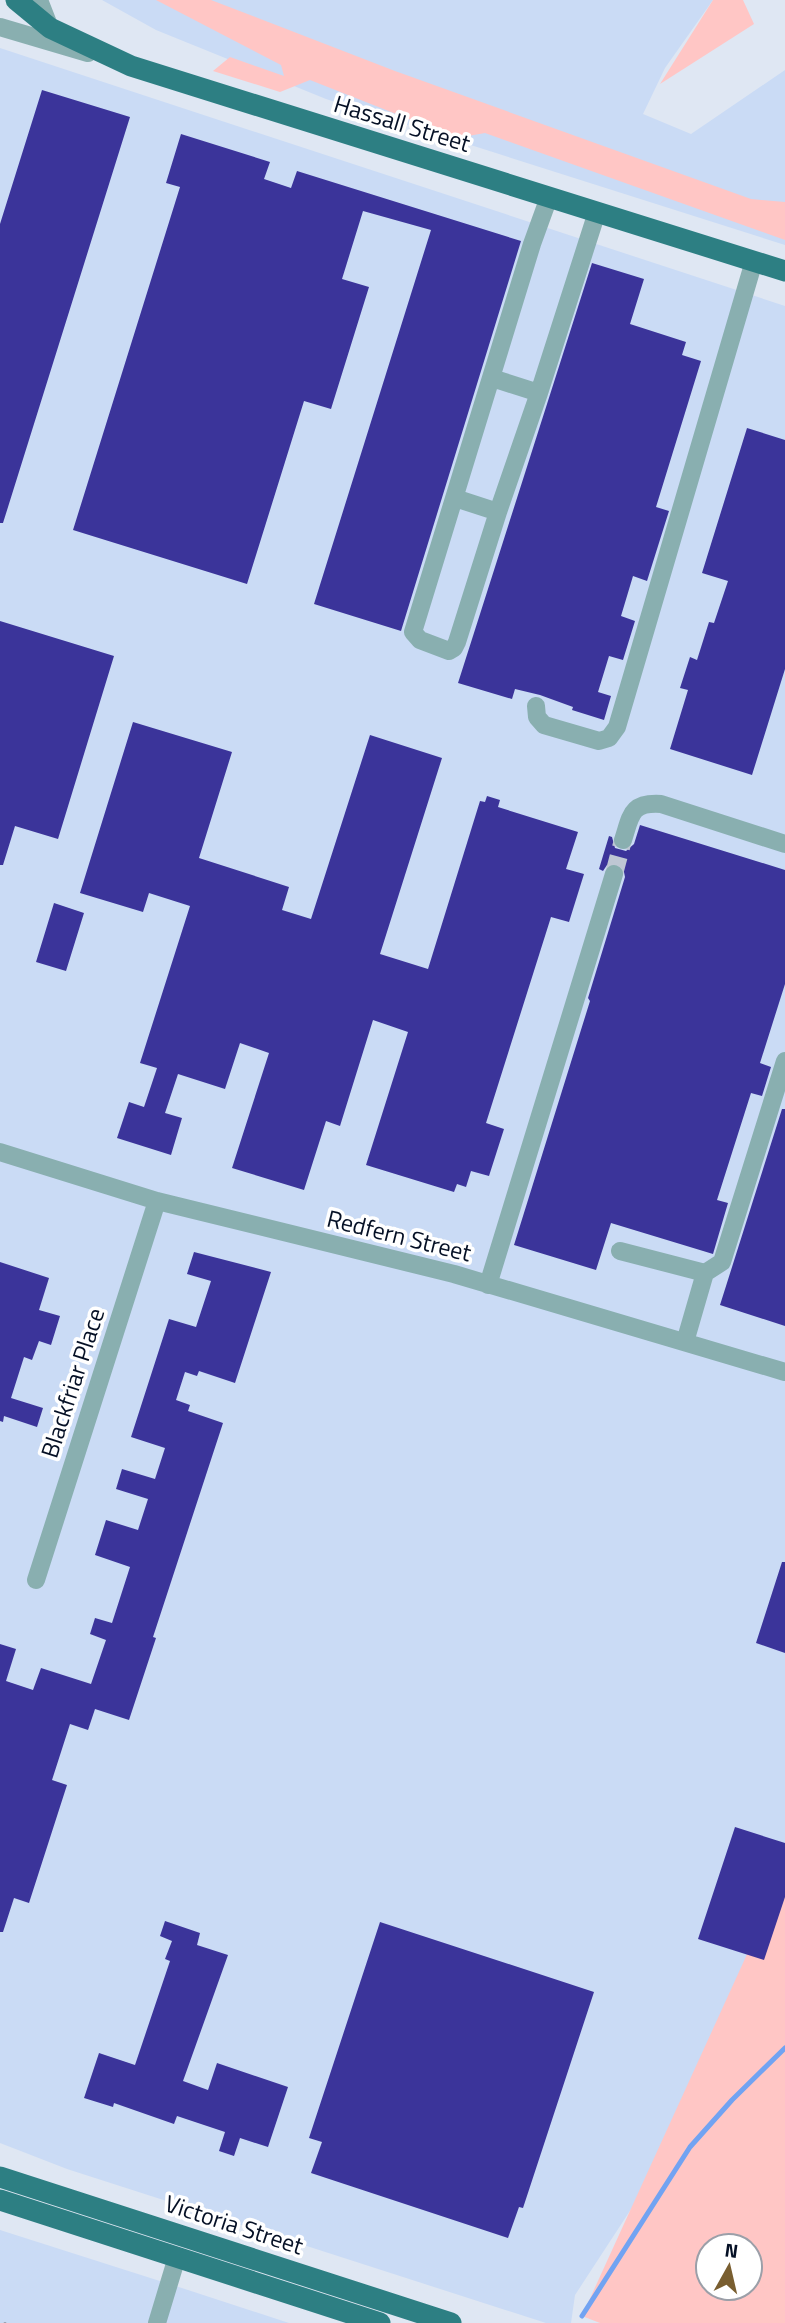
<svg xmlns="http://www.w3.org/2000/svg" width="785" height="2323" viewBox="0 0 785 2323" font-family="'Titillium Web',sans-serif">
	<style>
		.built { fill: #cadbf5 }
		.green { fill: #ffc6c5; fill-rule: evenodd }
		.lines { fill: none; stroke-linecap: round; stroke-linejoin: round }
		.stream { stroke: #71a3f2; stroke-width: 5 }
		.building { fill: #3b349a }
		.minor-tunnel { stroke: #bec7d4; stroke-width: 18; stroke-dasharray: 18 9; stroke-linecap: butt }
		.path { stroke: #9ca5b4; stroke-width: 2.5; stroke-dasharray: 3.5 5; stroke-linecap: butt }
		.minor { stroke: #89afb0; stroke-width: 18 }
		.major { stroke: #2d7f83; stroke-width: 21 }
		.labels { text-anchor: middle; stroke-width: 7; stroke-linejoin: round; paint-order: stroke }
		.street-label { font-size: 24px; fill: #051025; stroke: #fff }
	</style>
	<rect width="100%" height="100%" fill="#dfe7f3"/>
	<path class="built" d="M102,0H713L665,68L643,114L691,134L785,70V245L326,99L156,30Z
		M0,48L785,306V2024L703,2099L575,2295L571,2323H546L67,2169L0,2143Z
		M0,2230L188,2290L289,2323H0Z"/>
	<path class="green" d="M156,0H211L395,71L751,199L785,202V240L485,133L457,138L310,80L280,92L213,71L230,57L284,76L281,65Z
		M713,0H743L754,24L660,84Z
		M785,1871V2323H600L582,2316ZM708,2246H750V2288H708Z"/>
	<g class="lines">
		<path class="stream" d="M582,2316L690,2147L732,2100L785,2048"/>
	</g>
	<path class="building" d="M42,90L130,117L3,523H0V224Z
		M181,134L270,162L264,179L291,188L297,171L521,241L401,631L314,604L431,230L363,211L342,279L369,287L331,409L304,401L247,584L73,530L180,187L166,183Z
		M592,263L644,279L630,324L686,342L682,355L701,361L656,507L669,511L647,581L633,576L621,616L635,621L623,660L609,656L598,692L611,696L604,720L572,710L573,707L540,695L515,689L512,699L458,683Z
		M747,428L785,440V669L752,775L670,749L688,690L680,688L690,657L697,660L709,622L714,623L728,581L702,573Z
		M0,621L114,656L58,839L15,826L3,865H0Z
		M133,722L232,752L199,858L289,887L282,910L311,919L370,735L442,758L380,954L428,969L480,801L485,802L487,796L500,800L498,807L578,832L566,869L584,874L569,922L551,917L486,1123L504,1129L489,1176L471,1171L466,1187L457,1184L454,1192L366,1165L408,1032L373,1020L340,1126L326,1121L304,1190L232,1168L269,1053L240,1043L225,1089L178,1074L165,1113L182,1118L171,1155L117,1138L129,1102L144,1107L157,1068L140,1063L190,906L149,893L143,912L80,893Z
		M640,825L785,870V984L760,1063L771,1067L762,1096L751,1093L717,1200L728,1203L713,1254L611,1223L596,1270L514,1245L590,1001L588,998L625,877L623,867L617,863L607,865L603,871L599,869L609,836L612,837L615,848L626,851L634,844Z
		M54,903L84,913L66,971L36,962Z
		M782,1109H785V1326L720,1305Z
		M194,1252L271,1272L235,1383L199,1371L197,1376L185,1372L176,1400L190,1405L188,1411L223,1423L153,1637L156,1638L129,1720L95,1709L88,1730L70,1724L52,1780L67,1785L29,1903L14,1898L3,1932H0V1644L16,1649L6,1681L33,1690L41,1668L91,1684L106,1640L90,1634L95,1618L112,1623L130,1567L95,1555L106,1520L138,1530L148,1499L116,1489L122,1469L155,1479L165,1448L131,1437L169,1319L196,1327L211,1281L187,1274Z
		M0,1262L49,1278L39,1310L60,1316L51,1345L39,1341L32,1360L24,1357L11,1398L43,1408L37,1427L4,1416L3,1422L0,1421Z
		M782,1562H785V1653L756,1643Z
		M735,1827L785,1843V1897L764,1960L698,1939Z
		M165,1921L200,1933L197,1945L228,1955L183,2081L208,2090L217,2063L288,2087L268,2147L240,2138L234,2156L219,2151L225,2132L177,2116L174,2124L114,2103L113,2107L84,2098L99,2053L135,2065L170,1961L165,1959L172,1941L160,1936Z
		M380,1922L594,1992L523,2208L519,2207L508,2238L311,2173L322,2142L309,2138Z"/>
	<g class="lines">
		<path class="minor-tunnel" d="M614,874L623,840"/>
		<path class="path" d="M5,2323V2322"/>
		<path class="minor" d="M39,0L50,28
			M0,27L88,53
			M492,378L539,393L498,512
			M539,393L597,212
			M455,498L498,512L457,642L454,648L449,651L420,640L413,632L532,244L549,197
			M536,706L537,717L544,725L599,741L609,738L617,727L754,261
			M623,840C631,816 630,802 661,804L785,844
			M0,1152L157,1201L454,1274L785,1372
			M620,1251L705,1273
			M488,1285L614,874
			M685,1342L705,1273L722,1262L785,1061
			M36,1580L157,1201
			M157,2323L177,2257"/>
		<path class="major" d="M16,0L50,28L131,66L785,271
			M0,2177L451,2323
			M0,2200L380,2323"/>
	</g>
	<g class="labels">
		<g class="street-label">
			<text transform="translate(402 124) rotate(17)" y="8">Hassall Street</text>
			<text transform="translate(399 1236) rotate(14)" y="8">Redfern Street</text>
			<text transform="translate(73 1383) rotate(-72)" y="8">Blackfriar Place</text>
			<text transform="translate(234 2225) rotate(18)" y="8">Victoria Street</text>
		</g>
	</g>
	<g transform="translate(729 2267) rotate(8)"><circle r="33" fill="#ffffff" stroke="#9b9fa8" stroke-width="2"/>
	<path d="M0-5L12 26L0 18L-12 26Z" fill="#795e30"/>
	<text y="-10" font-size="19" font-weight="bold" text-anchor="middle" fill="#051025">N</text>
	</g>
</svg>
